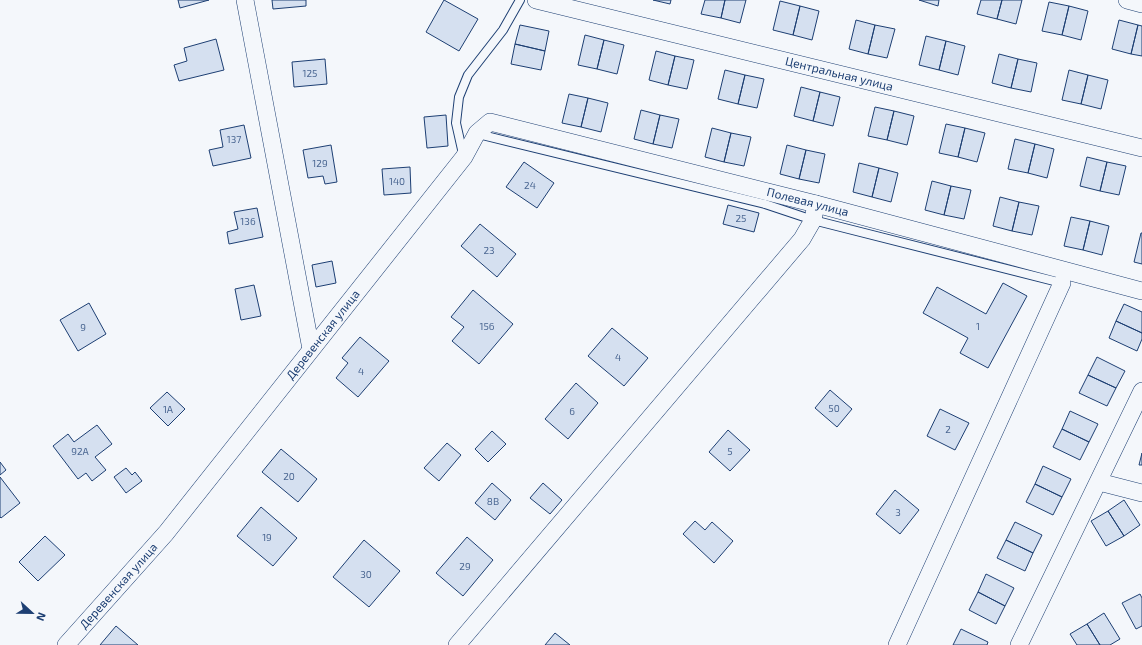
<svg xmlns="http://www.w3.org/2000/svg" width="1142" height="645" viewBox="0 0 1142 645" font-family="'Exo 2',sans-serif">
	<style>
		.building { fill: #d5e0f0; stroke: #1d3f73 }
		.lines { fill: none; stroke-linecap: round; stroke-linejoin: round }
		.lane-casing { stroke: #1d3f73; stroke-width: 10 }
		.street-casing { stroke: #1d3f73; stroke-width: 18 }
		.lane { stroke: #f4f7fb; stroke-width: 8 }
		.street { stroke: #f4f7fb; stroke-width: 17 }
		.labels { text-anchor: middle; stroke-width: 3; stroke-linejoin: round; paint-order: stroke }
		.number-label { font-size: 10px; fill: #4b6792 }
		.street-label { font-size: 12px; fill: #1d3f73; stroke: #f4f7fb }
	</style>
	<rect width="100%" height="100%" fill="#f4f7fb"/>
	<path class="building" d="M178,0H209L180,8Z
		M272,0H306V6L273,9Z
		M444,0L478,19L459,51L426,32Z
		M653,0H671L670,4Z
		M705,0H725L721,18L701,14Z
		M725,0H746L740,23L721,18Z
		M919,0H939L938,6Z
		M981,0H1002L997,19L977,14Z
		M1002,0H1022L1016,24L997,19Z
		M780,1L800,6L793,35L773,30Z
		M1049,2L1069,6L1062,35L1042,31Z
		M800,6L819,11L812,40L793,35Z
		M1069,6L1088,11L1081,40L1062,35Z
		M856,20L875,25L868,54L849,49Z
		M1119,20L1138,25L1131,54L1112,49Z
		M520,25L549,31L545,51L515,44Z
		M875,25L895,29L887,58L868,54Z
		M1138,25L1142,26V56L1131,54Z
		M585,35L604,40L597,69L578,65Z
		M926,36L946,41L939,70L919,65Z
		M216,39L224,70L179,81L174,65L187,61L184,48Z
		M604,40L624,45L617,74L597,69Z
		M946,41L965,46L958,75L939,70Z
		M515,44L545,51L541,70L511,64Z
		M656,51L675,56L668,85L649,80Z
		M999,54L1018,59L1011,88L992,83Z
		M675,56L694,60L687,89L668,85Z
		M325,59L327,84L294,87L292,62Z
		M1018,59L1037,63L1031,92L1011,88Z
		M725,70L745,75L738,104L718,99Z
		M1069,70L1088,75L1081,104L1062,100Z
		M745,75L764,79L757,108L738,104Z
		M1088,75L1108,80L1101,109L1081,104Z
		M801,87L820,92L813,121L794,116Z
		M820,92L840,97L833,126L813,121Z
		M569,94L588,98L581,127L562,123Z
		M588,98L608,103L601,132L581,127Z
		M875,107L894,111L887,140L868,136Z
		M641,110L660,115L653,144L634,139Z
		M894,111L914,116L907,145L887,140Z
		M446,115L448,146L427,148L424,117Z
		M660,115L679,119L672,148L653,144Z
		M946,124L965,128L958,157L939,153Z
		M244,125L251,158L213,166L209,150L223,147L220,130Z
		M712,128L731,133L724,162L705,157Z
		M965,128L985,133L977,162L958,157Z
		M731,133L751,137L744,166L724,162Z
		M1015,139L1035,144L1028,173L1008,169Z
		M1035,144L1054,149L1047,178L1028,173Z
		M331,145L337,182L325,184L323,176L308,178L303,150Z
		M787,145L806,150L799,179L780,174Z
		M806,150L825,154L819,183L799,179Z
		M1087,157L1107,162L1100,191L1080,186Z
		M524,162L554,183L537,208L506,187Z
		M1107,162L1126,166L1119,195L1100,191Z
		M859,163L879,168L872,197L853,192Z
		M410,167L411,193L384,195L382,169Z
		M879,168L898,173L891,202L872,197Z
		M932,181L951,186L944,215L925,210Z
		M951,186L971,190L964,219L944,215Z
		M1000,197L1019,202L1012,231L993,226Z
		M1019,202L1039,206L1032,235L1012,231Z
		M728,205L759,213L754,232L723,224Z
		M257,208L263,237L229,244L227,232L238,229L234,212Z
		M1071,217L1090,221L1083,250L1064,246Z
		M1090,221L1109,226L1102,255L1083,250Z
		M480,224L516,254L497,277L461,246Z
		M1141,233H1142V264L1134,262Z
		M332,261L336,283L316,287L312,265Z
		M1003,283L1027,296L988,368L960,353L968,338L923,313L937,287L986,314Z
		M254,285L261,316L241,320L235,289Z
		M473,290L513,324L479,364L452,341L464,327L451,317Z
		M89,303L106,334L78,351L60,320Z
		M1124,304L1142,312V333L1116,321Z
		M1116,321L1142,333V339L1137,351L1109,338Z
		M612,328L648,358L624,386L588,356Z
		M360,337L389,361L358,397L336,378L348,363L342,358Z
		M1097,357L1125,371L1116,388L1088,375Z
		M1088,375L1116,388L1107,406L1079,393Z
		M576,383L598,403L568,439L545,419Z
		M830,390L852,409L837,427L815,408Z
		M167,392L185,409L168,426L150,408Z
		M940,409L969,423L955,450L927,436Z
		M1070,411L1098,424L1089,442L1062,429Z
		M97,425L112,444L95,457L106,470L92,481L86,473L78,479L53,446L68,434L74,442Z
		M1062,429L1089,442L1080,460L1053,447Z
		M728,430L750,450L730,471L709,452Z
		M492,431L506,444L488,462L475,449Z
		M447,443L461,455L439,481L424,468Z
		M281,449L317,479L298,502L262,472Z
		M1142,453V465H1139Z
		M0,462L6,470L0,475Z
		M1043,466L1071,479L1062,497L1035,484Z
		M126,468L132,475L135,472L142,481L126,493L114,477Z
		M0,477L20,503L1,518L0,517Z
		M492,483L511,500L495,520L475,503Z
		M543,483L562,500L550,514L530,498Z
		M1035,484L1062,497L1053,515L1026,502Z
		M895,490L919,510L900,534L876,514Z
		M1124,500L1140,525L1124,536L1108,511Z
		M261,507L297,538L273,566L237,536Z
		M1108,511L1124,536L1106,546L1091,521Z
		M695,521L705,530L712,522L733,541L714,563L683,534Z
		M1015,522L1042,535L1033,553L1006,540Z
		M45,536L65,555L38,581L19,562Z
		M467,537L493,560L463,596L436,573Z
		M364,540L400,571L369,607L333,577Z
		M1006,540L1033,553L1025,571L997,558Z
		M986,574L1014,588L1005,606L978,592Z
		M978,592L1005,606L996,624L969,610Z
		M1140,594L1142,598V626L1136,629L1122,603Z
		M1104,613L1120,639L1110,645H1100L1087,624Z
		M1087,624L1100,645H1077L1070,634Z
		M116,626L138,645H100Z
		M961,629L988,642L987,645H953Z
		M555,633L570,645H545Z"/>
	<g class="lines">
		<g class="lane-casing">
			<path id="lane" d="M478,134L765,204L813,220L1062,283
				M463,154L456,123L459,97L468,75L503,30L520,0"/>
		</g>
		<g class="street-casing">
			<g id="street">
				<path d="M245,0L311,349"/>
				<path id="s1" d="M536,0L1142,148"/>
				<path d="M1127,0L1142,4"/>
				<path d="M1099,482L1142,493"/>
				<path id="s2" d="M66,645L166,533L464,157L477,133L490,122L816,204L1142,291"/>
				<path d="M457,645L802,239L813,220L816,204"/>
				<path d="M897,645L1062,283"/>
				<path d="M1019,645L1142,391"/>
			</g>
		</g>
		<use href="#lane" class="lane"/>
		<use href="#street" class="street"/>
	</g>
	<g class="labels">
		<g class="number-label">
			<text x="310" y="77">125</text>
			<text x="234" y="143">137</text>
			<text x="320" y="167">129</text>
			<text x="397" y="185">140</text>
			<text x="530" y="189">24</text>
			<text x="741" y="222">25</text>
			<text x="248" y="225">136</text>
			<text x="489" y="254">23</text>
			<text x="487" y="330">156</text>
			<text x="978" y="330">1</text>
			<text x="83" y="331">9</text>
			<text x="618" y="361">4</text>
			<text x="361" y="375">4</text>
			<text x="834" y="412">50</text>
			<text x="168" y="413">1А</text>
			<text x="572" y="415">6</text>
			<text x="948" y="433">2</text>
			<text x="80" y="455">92А</text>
			<text x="730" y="455">5</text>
			<text x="289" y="480">20</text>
			<text x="493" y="505">8В</text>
			<text x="898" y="516">3</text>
			<text x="267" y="541">19</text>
			<text x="465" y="570">29</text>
			<text x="366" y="578">30</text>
		</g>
		<g class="street-label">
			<text dy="4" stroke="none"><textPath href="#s1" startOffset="312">Центральная улица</textPath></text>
			<text dy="4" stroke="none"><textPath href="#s2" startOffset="1002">Полевая улица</textPath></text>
			<text dy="4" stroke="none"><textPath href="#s2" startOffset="403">Деревенская улица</textPath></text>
			<text dy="4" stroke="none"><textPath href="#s2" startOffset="79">Деревенская улица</textPath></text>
		</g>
	</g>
	<g transform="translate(32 613) rotate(112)" stroke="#f4f7fb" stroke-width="3" paint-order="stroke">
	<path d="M0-3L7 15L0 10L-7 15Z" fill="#1d3f73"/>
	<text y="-6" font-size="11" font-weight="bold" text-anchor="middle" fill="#1d3f73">N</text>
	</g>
</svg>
